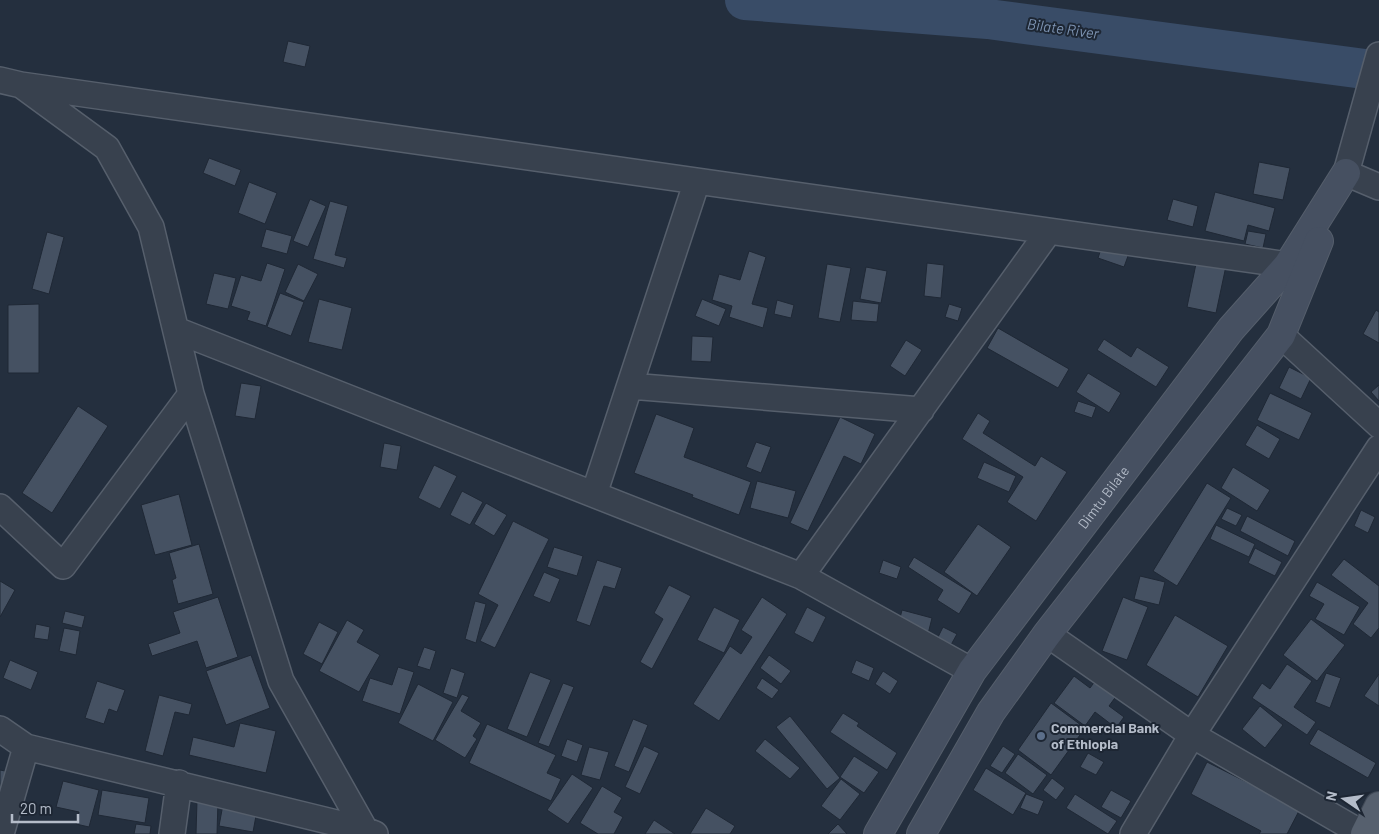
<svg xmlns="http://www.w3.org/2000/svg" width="1379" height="834" viewBox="0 0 1379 834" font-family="Barlow,sans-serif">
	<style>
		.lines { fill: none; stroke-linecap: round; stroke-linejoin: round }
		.river { stroke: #394c67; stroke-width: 40 }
		.building { fill: #455162; stroke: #1f2835 }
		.minor-casing { stroke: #565f6c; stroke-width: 28 }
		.secondary-casing { stroke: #565f6c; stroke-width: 30 }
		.primary-casing { stroke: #414a57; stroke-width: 30 }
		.minor { stroke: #38414e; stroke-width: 25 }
		.secondary { stroke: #465061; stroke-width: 28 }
		.primary { stroke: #56606e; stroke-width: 28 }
		.service-dot { fill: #5c6f8a; stroke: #1d2633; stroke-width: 2 }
		.labels { text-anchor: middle; stroke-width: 4; stroke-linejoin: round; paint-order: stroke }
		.street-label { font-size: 14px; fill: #b4bcc9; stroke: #1d2633 }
		.poi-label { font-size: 14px; font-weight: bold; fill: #b4bcc9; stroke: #1d2633; text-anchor: start }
		.water-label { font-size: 15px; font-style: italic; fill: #7c92b1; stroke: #1d2633 }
	</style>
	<rect width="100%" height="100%" fill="#242f3e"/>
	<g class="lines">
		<path class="river" d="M745,0L988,19L1379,71"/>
	</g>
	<path class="building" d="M288,41L310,46L305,67L283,62Z
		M209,158L241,170L235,186L203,173Z
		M1259,162L1290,168L1283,200L1253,194Z
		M249,182L277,193L265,224L238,213Z
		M1215,192L1275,208L1269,231L1248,225L1244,241L1205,231Z
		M310,199L326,206L308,247L293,241Z
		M1173,199L1198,206L1193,227L1167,220Z
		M330,201L348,206L335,255L347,258L344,268L313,259Z
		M266,229L292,236L287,254L261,247Z
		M1248,231L1266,234L1263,248L1245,244Z
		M47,232L64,237L49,294L32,289Z
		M1102,246L1128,256L1124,267L1098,258Z
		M749,251L766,257L752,304L768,308L763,328L729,317L732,306L712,300L719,274L740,280Z
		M1197,259L1226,266L1216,313L1187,307Z
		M267,263L285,269L266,326L247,320L250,312L231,306L241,275L261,281Z
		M927,263L944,265L941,298L924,296Z
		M298,264L318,274L304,301L285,292Z
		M827,264L851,268L840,322L818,318Z
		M866,267L887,271L881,303L860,299Z
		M214,273L236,278L228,309L206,304Z
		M280,293L304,302L291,336L267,327Z
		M319,299L352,308L342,350L308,342Z
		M702,299L726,309L719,326L695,316Z
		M777,300L794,305L791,318L774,314Z
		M853,301L879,304L877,322L851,320Z
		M39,304V373H8V305Z
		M949,304L962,308L958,321L945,317Z
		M1376,310L1379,312V343L1363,334Z
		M998,328L1069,369L1058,388L987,348Z
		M692,336L713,337L711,362L691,361Z
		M1104,339L1131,357L1137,347L1169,367L1156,387L1097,350Z
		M906,340L922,350L905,376L890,366Z
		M1289,367L1311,378L1301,399L1279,388Z
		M1088,373L1121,393L1109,413L1076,392Z
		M241,383L261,386L255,419L235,416Z
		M1379,385V401L1371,392Z
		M1270,393L1312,413L1299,440L1257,420Z
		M1078,401L1096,407L1092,418L1074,412Z
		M78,406L108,426L52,513L22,493Z
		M978,413L990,421L983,433L1035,466L1041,456L1067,472L1036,521L1007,502L1023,477L962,439Z
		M656,414L694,428L684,457L751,482L739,515L692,497L693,495L634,473Z
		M840,417L875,434L861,464L844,456L808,531L790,523Z
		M1257,425L1280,439L1269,459L1245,445Z
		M756,442L771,447L761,473L746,467Z
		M384,443L401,446L397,470L380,467Z
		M984,462L1016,476L1009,492L977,478Z
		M434,465L457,476L440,509L418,498Z
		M1233,467L1270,490L1257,511L1221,488Z
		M757,481L796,491L788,518L750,508Z
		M1207,483L1231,498L1177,586L1153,571Z
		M462,491L483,502L470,525L450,515Z
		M179,494L192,545L155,555L141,505Z
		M486,503L507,515L494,536L474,524Z
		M1227,508L1242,515L1236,526L1221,519Z
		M1361,510L1375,517L1368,533L1354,526Z
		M1247,516L1295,541L1288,556L1240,531Z
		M513,521L549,539L495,648L480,641L498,605L478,594Z
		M978,524L1011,547L977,596L944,572Z
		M1216,525L1255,544L1249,557L1210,539Z
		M199,544L213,594L178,604L172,580L176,578L169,553Z
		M554,547L583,556L577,576L547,567Z
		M1255,548L1282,562L1275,576L1248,563Z
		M914,557L972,593L959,614L937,600L943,590L908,567Z
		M1344,559L1379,586V628L1371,638L1353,624L1368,603L1331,575Z
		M597,560L622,568L615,589L604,586L590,626L576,621Z
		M883,560L901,567L897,579L879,573Z
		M544,572L560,579L550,603L533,596Z
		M1140,576L1165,582L1159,605L1134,599Z
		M0,581L15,590L0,617Z
		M1317,582L1360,607L1344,635L1315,619L1324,604L1309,596Z
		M669,585L691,596L652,669L640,662L663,619L654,613Z
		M218,597L238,657L206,668L197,641L152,656L148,644L180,633L173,612Z
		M762,597L787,614L719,721L693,704L730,646L741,654L752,637L741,630Z
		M1123,597L1148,607L1127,660L1102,651Z
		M475,601L486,604L476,643L465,639Z
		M714,607L740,620L724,653L697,640Z
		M807,607L826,617L813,643L794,633Z
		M902,610L932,618L928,634L898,626Z
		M65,611L85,616L82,628L62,623Z
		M1175,615L1228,646L1198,697L1146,665Z
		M1311,619L1345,645L1317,681L1283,655Z
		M347,620L364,630L357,642L380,655L359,692L319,671Z
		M319,622L338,632L322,664L303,654Z
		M36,624L50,627L48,640L34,638Z
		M943,627L957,634L947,652L934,645Z
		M64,628L80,631L76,655L59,651Z
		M424,647L436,651L430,670L417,666Z
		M251,655L270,708L226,725L206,671Z
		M769,655L791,671L781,684L760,668Z
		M10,660L38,672L31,690L3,678Z
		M856,660L874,668L869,681L851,673Z
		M1287,664L1312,681L1294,707L1316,722L1307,735L1252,698L1262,683L1270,689Z
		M398,667L414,672L400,714L362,701L370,678L392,685Z
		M451,668L465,673L457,698L443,693Z
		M1104,669L1125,684L1109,706L1124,717L1116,728L1095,712L1085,726L1054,703L1074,676L1090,688Z
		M883,671L898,681L890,694L875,684Z
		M530,672L551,680L527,737L507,729Z
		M1326,673L1341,678L1330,708L1315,702Z
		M1379,674V706L1364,696Z
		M762,678L779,690L772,699L756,688Z
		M97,681L125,690L117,712L109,709L104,724L85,718Z
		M563,683L574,687L549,747L538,743Z
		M418,684L453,702L433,741L398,723Z
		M462,694L469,697L461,711L481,723L473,736L477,739L465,758L435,740Z
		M159,695L192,704L189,715L175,712L163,756L145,751Z
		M1051,703L1085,728L1051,775L1018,750Z
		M1260,706L1283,725L1265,748L1242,729Z
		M843,713L859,723L857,726L897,753L887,770L830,732Z
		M790,716L840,778L827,789L776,727Z
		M633,719L648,725L629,772L614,766Z
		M240,723L276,731L266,773L189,755L193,737L234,747Z
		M487,724L556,755L547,773L561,779L551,801L469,763Z
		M1318,729L1376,763L1368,778L1309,744Z
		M567,739L583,745L577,762L561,756Z
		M765,739L800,768L790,779L755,751Z
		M644,746L659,753L640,794L625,787Z
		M1003,746L1015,754L1002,773L990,766Z
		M589,747L609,752L600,780L581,775Z
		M1088,753L1104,762L1096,775L1080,767Z
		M1018,754L1047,775L1033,794L1005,773Z
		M854,756L879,772L864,793L840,777Z
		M1207,762L1300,809L1287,834H1259L1261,831L1191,794Z
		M986,768L1026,793L1013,815L973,790Z
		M0,770L10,772L0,806Z
		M572,774L593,788L568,824L547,810Z
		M1052,778L1065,788L1056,800L1043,790Z
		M841,779L860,794L840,820L821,806Z
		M63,781L99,790L89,827L76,824L79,812L56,807Z
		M602,786L622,798L614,812L623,817L614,834H598L580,823Z
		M102,790L149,798L145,823L98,815Z
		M1111,790L1131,801L1121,818L1101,807Z
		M1026,794L1044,801L1038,815L1020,808Z
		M1075,794L1117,821L1108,834L1066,808Z
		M224,799L258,805L253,832L219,826Z
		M197,800L218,801L217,834H196Z
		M706,808L735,826L730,834H690Z
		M654,820L675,834H645Z
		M136,824L151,826L150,834H134Z
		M838,824L847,834H828Z"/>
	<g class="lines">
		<g class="minor-casing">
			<path id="minor" d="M1379,55L1346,173L1379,187
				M0,80L21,85L107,148L151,227L191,394L281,681L365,830L375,834
				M21,85L1288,265
				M176,330L801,576L972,671
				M1281,335L1379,425
				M630,386L921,410
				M594,494L697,181
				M0,507L63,566L191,394
				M801,576L1049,231
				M1047,634L1192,735L1363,834
				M0,729L26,747L365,830L367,834
				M1,834L26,747
				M172,834L179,783
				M1133,834L1192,735L1379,448"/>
		</g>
		<g class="secondary-casing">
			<g id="secondary">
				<path id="s1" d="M878,834L972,671L1231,329L1288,265L1346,173"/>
				<path d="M921,834L991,712L1047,634L1281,335L1319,241"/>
			</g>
		</g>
		<g class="primary-casing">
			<path id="primary" d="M1365,834L1379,806"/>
		</g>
		<use href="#minor" class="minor"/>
		<use href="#secondary" class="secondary"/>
		<use href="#primary" class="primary"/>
	</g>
	<circle class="service-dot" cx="1041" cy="736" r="5"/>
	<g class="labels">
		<g class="street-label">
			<text dy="5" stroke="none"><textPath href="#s1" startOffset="406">Dimtu Bilate</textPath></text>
		</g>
		<g class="poi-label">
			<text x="1051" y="733">Commercial Bank<tspan x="1051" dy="16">of Ethiopia</tspan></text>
		</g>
		<g class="water-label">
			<text transform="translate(1063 29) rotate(8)" y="5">Bilate River</text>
		</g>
	</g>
	<g transform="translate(1344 799) rotate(283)" stroke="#1d2633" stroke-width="4" paint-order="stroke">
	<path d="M0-4L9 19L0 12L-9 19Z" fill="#b4bcc9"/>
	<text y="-8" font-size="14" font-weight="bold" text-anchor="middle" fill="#b4bcc9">N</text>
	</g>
	<path d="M12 814v8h66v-8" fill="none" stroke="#b4bcc9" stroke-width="2.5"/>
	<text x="20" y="814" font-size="15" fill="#b4bcc9" stroke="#1d2633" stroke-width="4" paint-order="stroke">20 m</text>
</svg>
